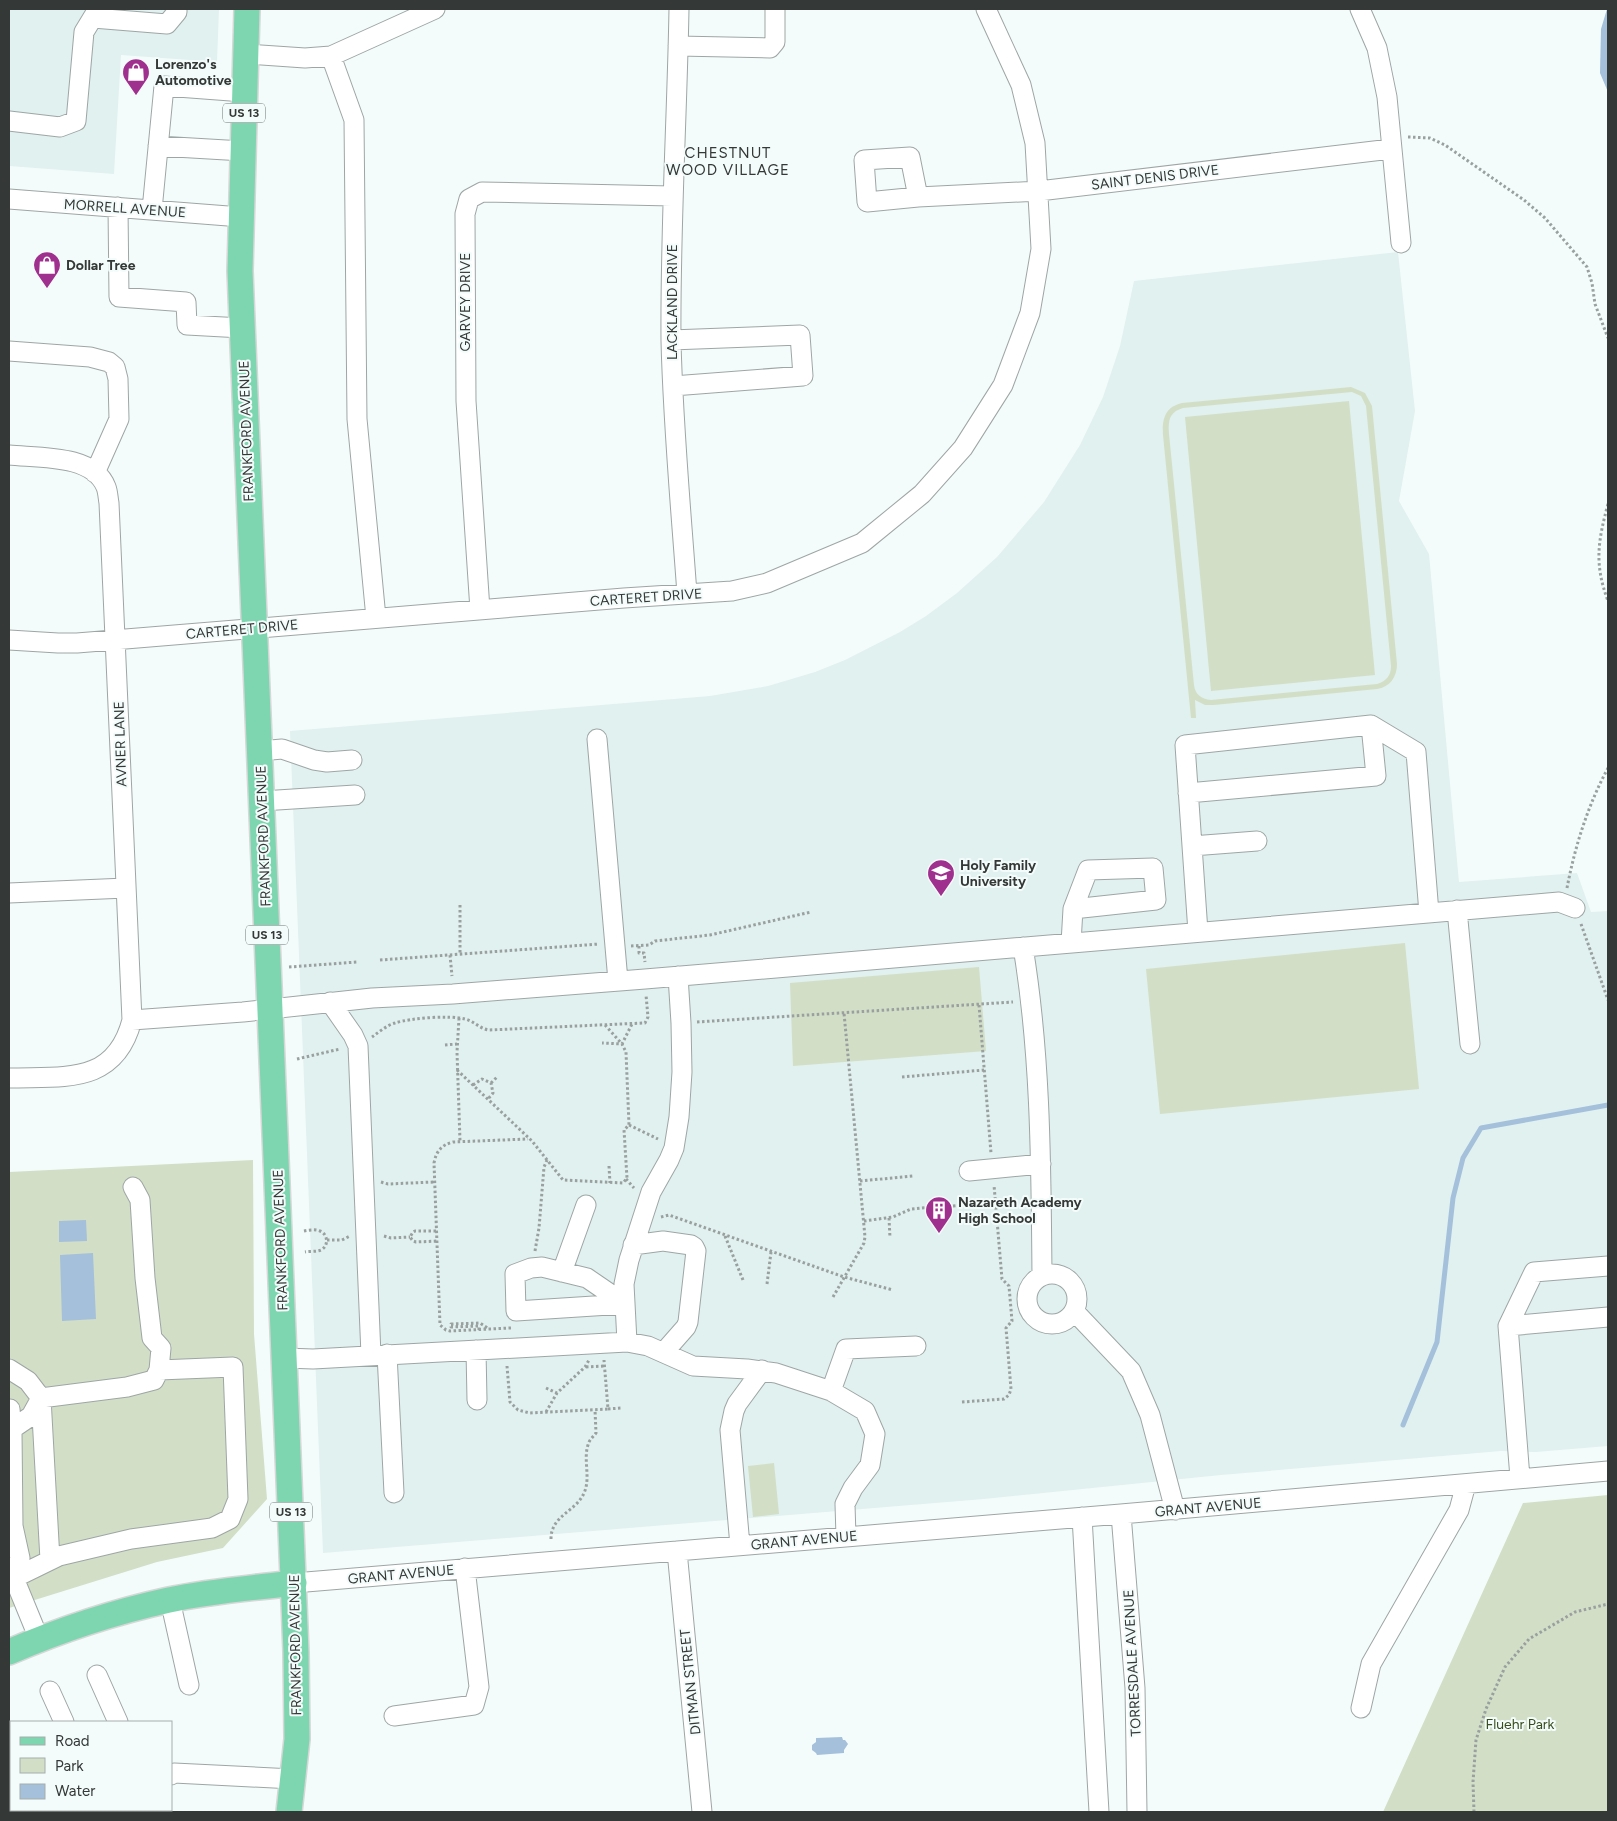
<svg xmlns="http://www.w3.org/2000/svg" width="1617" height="1821" viewBox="0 0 1617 1821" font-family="Figtree,sans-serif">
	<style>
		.built { fill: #e0f1ef }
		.green { fill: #d3dec7; fill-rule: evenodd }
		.water { fill: #a4c0da }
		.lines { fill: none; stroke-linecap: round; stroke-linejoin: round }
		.stream { stroke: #a4c0da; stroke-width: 5 }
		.minor-casing { stroke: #9ea6a5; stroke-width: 21 }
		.major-casing { stroke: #d6d7d7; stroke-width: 28 }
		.path { stroke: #99a09f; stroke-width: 3; stroke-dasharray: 2.5 2.5; stroke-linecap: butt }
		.minor { stroke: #fff; stroke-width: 19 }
		.major { stroke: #7dd6af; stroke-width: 25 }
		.labels { text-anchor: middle; stroke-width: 4; stroke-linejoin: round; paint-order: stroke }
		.shield { fill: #f3fcfb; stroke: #6d7372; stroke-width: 1 }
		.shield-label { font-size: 12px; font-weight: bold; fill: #343837 }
		.poi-label { font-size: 14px; font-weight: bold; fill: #343837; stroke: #f3fcfb; text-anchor: start }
		.street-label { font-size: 14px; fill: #343837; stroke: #f3fcfb }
		.park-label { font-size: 14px; fill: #374c1b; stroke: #f3fcfb }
		.neighbourhood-label { font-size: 15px; letter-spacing: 1px; fill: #343837; stroke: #f3fcfb }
	</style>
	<rect width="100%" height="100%" fill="#f3fcfb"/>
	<path class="built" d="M9,9H219L217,62L121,55L114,174L9,166Z
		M1398,252L1415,411L1399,501L1429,554L1459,882L1577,873L1591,912L1608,911V1446L1536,1452L1501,1451L1221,1475L984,1499L323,1553L290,731L710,696L768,686L815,672L845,660L900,632L926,616L957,593L997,557L1044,502L1080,445L1103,397L1120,346L1134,281Z"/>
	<path class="green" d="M1351,387L1365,393L1372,406L1397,664C1397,677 1390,687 1377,689L1214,705H1205L1195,700L1196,718H1191L1163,435C1162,419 1165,407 1182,403ZM1352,392L1361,396L1366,406L1391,666C1391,675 1387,681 1377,684L1211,700C1201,699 1195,694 1194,685L1169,434C1168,421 1169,412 1183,408Z
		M1349,401L1375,675L1211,691L1185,417Z
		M1405,943L1419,1089L1160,1114L1146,969Z
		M979,967L986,1051L793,1066L790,983Z
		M253,1160L254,1334L267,1499L223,1548L157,1562L9,1608V1172Z
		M774,1463L779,1514L753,1517L748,1466Z
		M1608,1495V1812H1383L1523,1503Z"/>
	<path class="water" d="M1607,9H1608V92L1600,73L1601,29Z
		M86,1220L87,1241L59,1242V1221Z
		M93,1253L96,1319L62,1321L60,1255Z
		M842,1737L843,1740H845L848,1744L844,1750V1753L817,1755L816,1753L812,1750V1745L816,1742V1738Z"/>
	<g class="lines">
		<path class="stream" d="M1403,1425L1437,1342L1453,1198L1463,1158L1481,1128L1608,1105"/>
		<g class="minor-casing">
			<path id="minor" d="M679,9C677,120 670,230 671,341C673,426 681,510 687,594
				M1360,9L1377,48L1387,97L1401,243
				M93,18L167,24L177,12V9
				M678,46L770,48L775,42V9
				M245,54L305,58L331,56L435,9
				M331,56L354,120L357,419L376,618
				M9,121L60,127L76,121L84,32L98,9
				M158,146L243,151
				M910,157L918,197L867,202L864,160Z
				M918,197L1039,191L1391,149
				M9,199L241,217
				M118,207L119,297L186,302L187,325L242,328
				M152,210L164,86L244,92
				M671,340L800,335L803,376L673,386
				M9,351L90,357L109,362L115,367L118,379L119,419L95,473
				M9,455C38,458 93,454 106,487C108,492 108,498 109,503L132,1020C115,1086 63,1076 9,1078
				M480,610L466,401L465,214L469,199L482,192L672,196
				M9,640L58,643H77L624,598L732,591L767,583L862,543L922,494L963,448L1003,385L1030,313L1041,249L1035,143L1021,85L986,9
				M597,739L618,981
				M260,751L282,749L314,760L327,762L352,760
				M1188,793L1376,776L1371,725
				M262,801L355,795
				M1192,846L1257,841
				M9,893L126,888
				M1457,910L1470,1044
				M1198,932L1185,745L1371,725L1416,752L1429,913
				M1071,943L1073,909L1156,900L1153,868L1088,870L1073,909
				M1023,947C1041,1056 1041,1166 1042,1276
				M330,1002L353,1035L358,1046L371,1355
				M132,1020L243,1012L372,998L453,994L645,979L1559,902L1575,908
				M969,1171L1041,1164
				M133,1187L140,1200L145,1278L152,1338L161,1348L159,1370
				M633,1245L663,1241L691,1245L694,1247L696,1251L688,1322L686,1327L664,1352
				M542,1267L587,1278L625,1304L516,1311L515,1274L531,1268Z
				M562,1272L586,1205
				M1027 1299a25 25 0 1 1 50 0a25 25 0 1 1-50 0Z
				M1074,1311L1131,1371L1150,1415L1175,1510
				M1508,1326L1608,1317
				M627,1342L624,1284L629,1260L651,1192L669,1160L674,1148L679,1117L682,1072L681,1023L678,976
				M476,1350L477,1400
				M387,1354L394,1493
				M285,1358L313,1359L627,1342L648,1346L693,1366L747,1369L776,1373L831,1391L865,1411L875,1434L870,1465L853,1488L845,1504L846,1537
				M9,1369L28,1381L41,1398L31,1416L12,1429
				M831,1391L846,1349L916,1346
				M1520,1478L1508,1326L1534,1272L1608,1266
				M1121,1514L1135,1688L1137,1812
				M1082,1517L1099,1812
				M740,1546L730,1430L734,1411L737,1404L762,1370
				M677,1551L702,1812
				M9,1575L14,1578L20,1558L13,1526L12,1432L10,1409
				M294,1583L1121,1514L1608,1471
				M170,1600L189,1685
				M39,1639L14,1578L59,1556L131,1539L212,1528L230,1519L238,1499L233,1367L159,1370L154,1380L127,1387L41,1398L50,1560
				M97,1675L118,1722
				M50,1691L64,1722
				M1361,1708L1371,1664L1459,1510L1466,1484
				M394,1716L474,1705L479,1687L465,1568
				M171,1775L174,1773L293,1779
				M105,1810L106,1812
				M124,1812L127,1810"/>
		</g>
		<g class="major-casing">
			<path id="major" d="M247,9L240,271L296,1652L297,1739L289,1812
				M9,1652C60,1630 114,1612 169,1600C210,1591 252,1588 294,1583"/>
		</g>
		<path class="path" d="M1408,137L1430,138L1445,145L1524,200L1545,218L1587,267L1592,283L1595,304L1608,338
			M1608,504C1598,541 1594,564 1608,601
			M1567,888C1575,846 1588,805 1608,768
			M460,905V954
			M1581,924L1608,1000
			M631,946L649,945L655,941L710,935L811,912
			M639,946V953H644L645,962
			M450,955L452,976
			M380,960L599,944
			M289,967L357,962
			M979,1005L991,1153
			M459,1018L457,1052L460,1141
			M697,1022L1013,1002
			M605,1025L622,1044L632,1024
			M372,1037C379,1032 387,1025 395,1023C411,1018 449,1015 465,1019C474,1021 480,1029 489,1030L643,1023H645L648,1017L646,995
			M445,1045L457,1044
			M297,1059L340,1049
			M457,1070L532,1141L563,1180L623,1183L627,1178L624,1130L629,1125L626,1052L622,1044L602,1043
			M902,1077L984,1070
			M491,1083L498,1076
			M473,1085L482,1079L491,1083L493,1093L488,1099
			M629,1125L658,1139
			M609,1166L610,1183
			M626,1179L634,1188
			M860,1181L913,1176
			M381,1182L388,1184L434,1182
			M953,1206L996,1202
			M661,1217L669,1215L844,1277L893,1290
			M889,1218L890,1238
			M864,1221L893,1217L911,1209L931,1207
			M304,1231C309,1230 315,1229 320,1231C328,1234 329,1246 321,1250C316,1252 310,1251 305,1252
			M436,1231H415L413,1232L410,1237L413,1241L416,1242L437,1241
			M384,1236L391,1238L410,1237
			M725,1236L743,1280
			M327,1240H342L350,1236
			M535,1251L539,1228L544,1167L547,1160
			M767,1284L771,1252
			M833,1297L864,1243L865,1237L844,1013
			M511,1328L450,1331L446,1330L440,1325L434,1163C436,1152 441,1145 453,1142L528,1139
			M479,1330V1326L451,1327V1324L480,1323L489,1329
			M507,1366L510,1402L518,1410L530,1413L608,1409L604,1360
			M586,1367L604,1366
			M546,1388L557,1393
			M962,1402L1004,1399L1009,1395L1011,1389L1006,1328L1012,1321L1009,1286L1002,1279L994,1185
			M608,1409L621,1408
			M546,1412L557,1393L585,1367L589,1360
			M551,1539C551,1515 576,1512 584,1493C591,1478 583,1460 588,1445C589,1440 593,1437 596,1433L595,1410
			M1474,1812L1473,1782L1476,1740L1486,1709L1505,1667L1529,1639L1575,1612L1608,1604"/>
		<use href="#minor" class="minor"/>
		<use href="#major" class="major"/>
	</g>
	<defs>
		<g id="shop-pin" transform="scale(1.4375)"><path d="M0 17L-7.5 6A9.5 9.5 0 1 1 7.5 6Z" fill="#9f308e" stroke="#f3fcfb"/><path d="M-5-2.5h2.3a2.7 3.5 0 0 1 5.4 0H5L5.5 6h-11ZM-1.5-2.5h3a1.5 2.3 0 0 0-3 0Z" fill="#fff"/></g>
		<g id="university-pin" transform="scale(1.4375)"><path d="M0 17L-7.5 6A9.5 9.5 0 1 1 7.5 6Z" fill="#9f308e" stroke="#f3fcfb"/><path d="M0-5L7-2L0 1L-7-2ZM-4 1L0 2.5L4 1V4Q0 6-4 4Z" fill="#fff"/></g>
		<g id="building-pin" transform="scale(1.4375)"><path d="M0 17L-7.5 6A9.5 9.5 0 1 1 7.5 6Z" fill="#9f308e" stroke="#f3fcfb"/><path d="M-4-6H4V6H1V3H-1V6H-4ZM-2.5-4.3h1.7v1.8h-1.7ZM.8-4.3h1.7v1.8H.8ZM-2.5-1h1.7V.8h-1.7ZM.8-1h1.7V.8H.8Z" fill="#fff"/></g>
	</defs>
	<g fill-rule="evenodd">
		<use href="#shop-pin" x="136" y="72"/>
		<use href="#shop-pin" x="47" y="265"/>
		<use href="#university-pin" x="941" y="873"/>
		<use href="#building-pin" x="939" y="1210"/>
	</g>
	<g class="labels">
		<g class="shield">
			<rect x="223" y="103.5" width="42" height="19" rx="4"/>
			<rect x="246" y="925.5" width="42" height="19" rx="4"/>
			<rect x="270" y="1502.5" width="42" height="19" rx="4"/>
		</g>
		<g class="shield-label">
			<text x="244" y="117">US 13</text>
			<text x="267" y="939">US 13</text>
			<text x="291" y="1516">US 13</text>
		</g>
		<g class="poi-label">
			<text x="155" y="69">Lorenzo's<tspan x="155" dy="16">Automotive</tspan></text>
			<text x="66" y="270">Dollar Tree</text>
			<text x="960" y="870">Holy Family<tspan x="960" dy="16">University</tspan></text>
			<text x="958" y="1207">Nazareth Academy<tspan x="958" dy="16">High School</tspan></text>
		</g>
		<g class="street-label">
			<text transform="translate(1155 177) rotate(-7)" y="5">SAINT DENIS DRIVE</text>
			<text transform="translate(125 208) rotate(4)" y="5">MORRELL AVENUE</text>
			<text transform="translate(465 302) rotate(-90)" y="5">GARVEY DRIVE</text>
			<text transform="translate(672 302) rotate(-90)" y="5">LACKLAND DRIVE</text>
			<text transform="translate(246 431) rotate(-92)" y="5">FRANKFORD AVENUE</text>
			<text transform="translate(646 597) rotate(-4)" y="5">CARTERET DRIVE</text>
			<text transform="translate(242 629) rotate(-5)" y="5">CARTERET DRIVE</text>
			<text transform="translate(120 744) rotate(-92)" y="5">AVNER LANE</text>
			<text transform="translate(263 836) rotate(-92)" y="5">FRANKFORD AVENUE</text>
			<text transform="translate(280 1240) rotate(-92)" y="5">FRANKFORD AVENUE</text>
			<text transform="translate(1208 1507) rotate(-5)" y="5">GRANT AVENUE</text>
			<text transform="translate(804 1540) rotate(-5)" y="5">GRANT AVENUE</text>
			<text transform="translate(401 1574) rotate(-5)" y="5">GRANT AVENUE</text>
			<text transform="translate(295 1645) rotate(-91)" y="5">FRANKFORD AVENUE</text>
			<text transform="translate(1132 1663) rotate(-93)" y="5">TORRESDALE AVENUE</text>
			<text transform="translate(690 1682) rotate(-96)" y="5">DITMAN STREET</text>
		</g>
		<g class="park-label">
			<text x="1520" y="1729">Fluehr Park</text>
		</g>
		<g class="neighbourhood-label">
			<text x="728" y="158">CHESTNUT<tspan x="728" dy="17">WOOD VILLAGE</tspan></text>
		</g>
	</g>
	<rect width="1617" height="1821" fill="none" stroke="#343837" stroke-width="20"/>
	<rect x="10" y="1721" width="162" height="90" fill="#f3fcfb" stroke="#a7aead"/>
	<rect x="20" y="1737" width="25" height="8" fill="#7dd6af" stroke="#a7aead"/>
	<text x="55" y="1746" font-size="15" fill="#343837">Road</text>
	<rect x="20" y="1758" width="25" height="15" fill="#d3dec7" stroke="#a7aead"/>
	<text x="55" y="1771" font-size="15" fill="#343837">Park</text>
	<rect x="20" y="1784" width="25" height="15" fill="#a4c0da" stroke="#a7aead"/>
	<text x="55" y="1796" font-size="15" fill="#343837">Water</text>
</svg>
